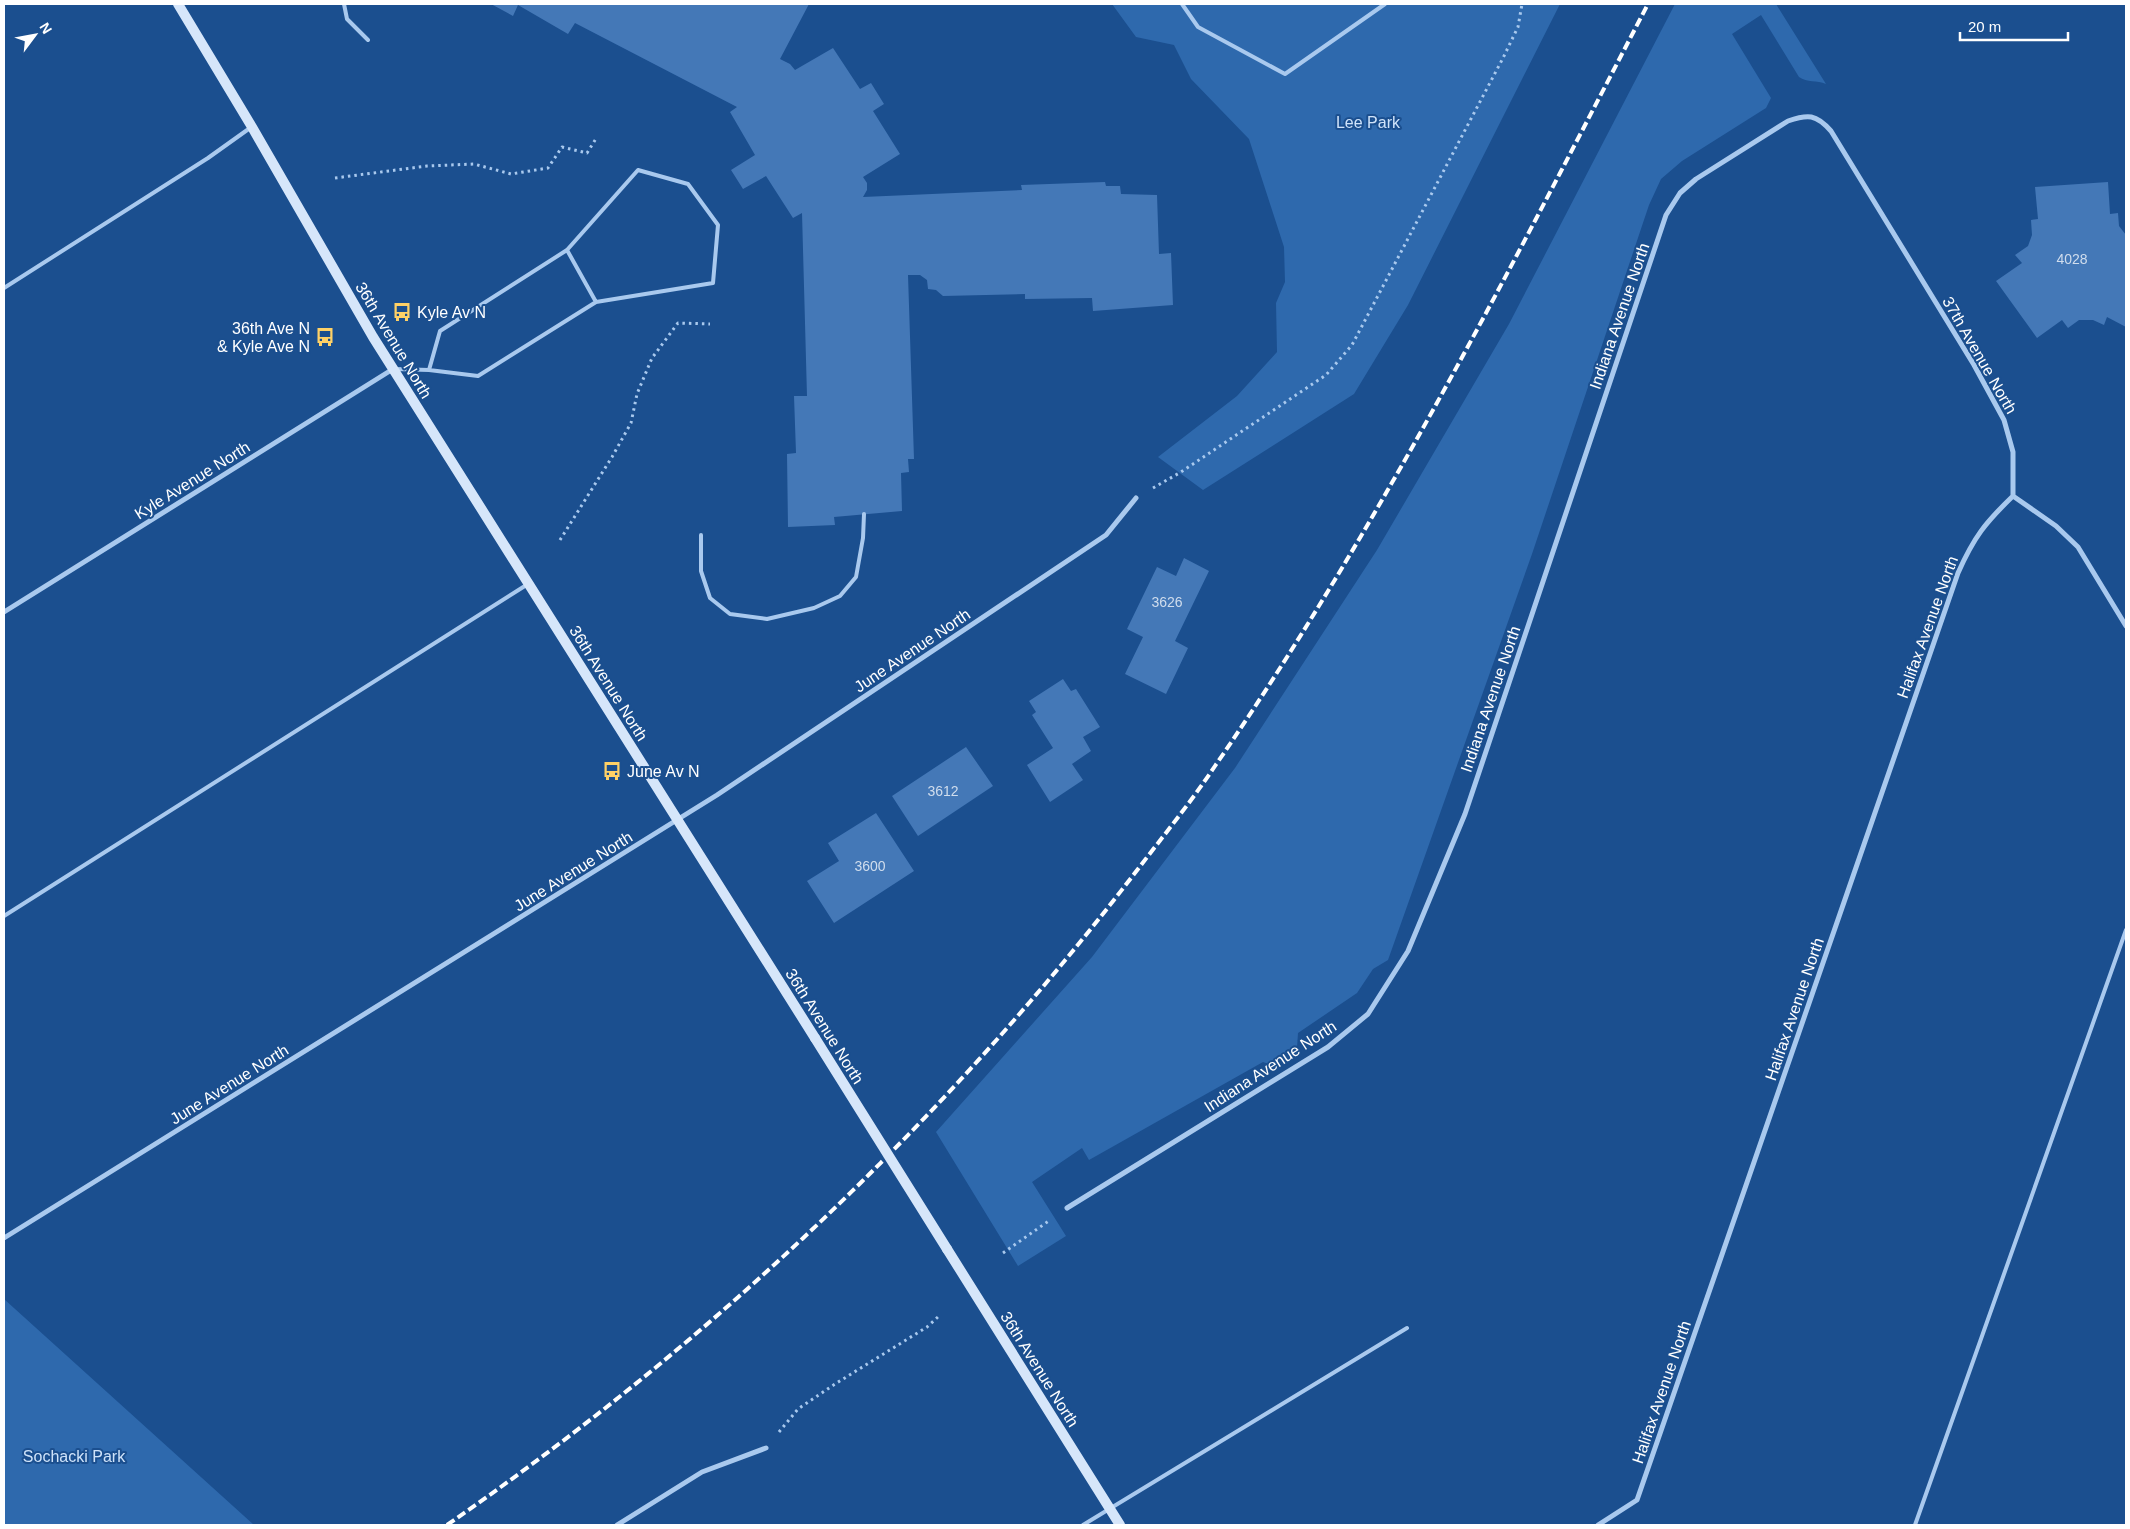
<svg xmlns="http://www.w3.org/2000/svg" width="2130" height="1529" viewBox="0 0 2130 1529" font-family="Arial,sans-serif">
	<style>
		.green { fill: #2e69ad }
		.building { fill: #4478b7 }
		.lines { fill: none; stroke-linecap: round; stroke-linejoin: round }
		.path { stroke: #a9c9ee; stroke-width: 3; stroke-dasharray: 2.5 4; stroke-linecap: butt }
		.lane { stroke: #a9c9ee; stroke-width: 4 }
		.street { stroke: #a9c9ee; stroke-width: 5 }
		.secondary { stroke: #d6e6fa; stroke-width: 10 }
		.rail { stroke: #fff; stroke-width: 4; stroke-dasharray: 9 4; stroke-linecap: butt }
		.secondary-bridge { stroke: #d6e6fa; stroke-width: 10 }
		.labels { text-anchor: middle; stroke-width: 4; stroke-linejoin: round; paint-order: stroke }
		.number-label { font-size: 14px; fill: #d0dded }
		.park-label { font-size: 16px; fill: #cfe3fa; stroke: #1b4f8f }
		.poi-label { font-size: 16px; fill: #fff; stroke: #1b4f8f; text-anchor: start }
		.street-label { font-size: 16px; fill: #fff; stroke: #1b4f8f }
	</style>
	<rect width="100%" height="100%" fill="#1b4f8f"/>
	<path class="green" d="M1112,4H1560L1408,305L1354,394L1203,490L1158,457L1237,396L1277,352L1276,303L1285,282L1284,247L1249,139L1191,79L1174,45L1136,37Z
		M1675,4H1776L1826,84C1817,80 1807,83 1799,77L1761,15L1732,34L1771,98L1766,108L1682,161L1661,179L1649,205L1532,554L1388,960L1373,969L1357,993L1298,1033L1297,1048L1277,1067L1263,1062L1089,1160L1082,1148L1032,1182L1066,1236L1018,1266L936,1132L1092,957L1235,768L1377,550L1509,324Z
		M4,1299L254,1525H4Z"/>
	<path class="building" d="M491,4H809L780,59L790,64L795,70L833,48L860,89L871,83L884,104L873,111L900,154L863,177L867,183V190L863,197L1022,190L1021,185L1105,182L1106,186H1120L1121,194L1157,195L1159,254L1171,253L1173,305L1093,311L1092,298L1025,299V294L943,296L936,290L928,289L927,280L920,275H908L914,459H908L909,472L901,473L902,511L834,517L835,525L788,527L787,454L796,453L794,396H807L802,213L793,218L766,176L743,189L731,170L755,155L730,112L737,107L575,23L568,34L518,5L513,16Z
		M2108,182L2110,214L2118,213L2119,226L2126,235V327L2107,317L2104,325L2093,320H2079L2068,328L2062,320L2037,338L1996,281L2022,263L2015,255L2028,246L2032,235L2031,220L2038,219L2035,187Z
		M1184,558L1209,571L1175,641L1188,648L1166,694L1125,674L1143,637L1127,629L1157,567L1176,576Z
		M1063,679L1071,691L1076,689L1100,727L1083,737L1091,751L1072,764L1083,780L1050,802L1027,765L1053,748L1032,715L1036,712L1029,701Z
		M966,747L993,786L918,836L892,796Z
		M876,813L914,871L834,923L807,881L839,861L828,843Z"/>
	<g class="lines">
		<path class="path" d="M335,178L427,166L474,164L511,174L548,168L562,147L587,153L597,137
			M1153,488L1181,472L1326,375L1352,345L1503,58L1518,27L1522,4
			M560,540L612,457L631,423L637,394L652,358L678,323L710,324
			M1003,1253L1050,1220
			M779,1432L798,1409L835,1384L927,1327L939,1316"/>
		<path class="lane" d="M344,4L347,19L368,40
			M1182,4L1198,27L1285,74L1385,4
			M567,250L596,302
			M4,288L208,158L250,128
			M395,369L429,370L478,376L596,302L713,283L718,225L688,184L638,170L567,250L440,331L429,370
			M701,535V571L710,598L730,614L767,619L814,608L840,596L856,577L863,538L864,514
			M4,916L528,584
			M1083,1525L1407,1328
			M1915,1525L2126,930"/>
		<path class="street" d="M4,612L393,369
			M1067,1208L1328,1047L1368,1014L1408,951L1465,814L1666,215L1680,193L1696,179L1788,121C1808,114 1816,114 1831,131L1974,365L2004,420L2013,452V496L2056,526L2078,547L2126,626
			M4,1238L717,795L1106,535L1136,498
			M617,1525L702,1472L766,1448
			M1598,1525L1637,1500L1958,573C1974,537 1985,523 2013,496"/>
		<path class="secondary" d="M178,4L252,127L373,337L815,1038
			M947,1249L1120,1525"/>
		<path class="rail" d="M447,1525C709,1344 944,1122 1138,869C1164,835 1191,802 1215,766C1381,525 1513,263 1648,4"/>
		<path class="secondary-bridge" d="M815,1038L947,1249"/>
	</g>
	<defs>
		<g id="bus-bare" transform="scale(1.5)"><path d="M-5-6H5V4H4V6H2V4H-2V6H-4V4H-5ZM-3.5-4V0h7V-4ZM-3.5 1.2v1.5H-2V1.2ZM2 1.2v1.5H3.5V1.2Z" fill="#ffd166" stroke="#1b4f8f" stroke-width="2.5" paint-order="stroke"/></g>
	</defs>
	<g fill-rule="evenodd">
		<use href="#bus-bare" x="402" y="312"/>
		<use href="#bus-bare" x="325" y="337"/>
		<use href="#bus-bare" x="612" y="771"/>
	</g>
	<g class="labels">
		<g class="number-label">
			<text x="2072" y="264">4028</text>
			<text x="1167" y="607">3626</text>
			<text x="943" y="796">3612</text>
			<text x="870" y="871">3600</text>
		</g>
		<g class="park-label">
			<text x="1368" y="128">Lee Park</text>
			<text x="74" y="1462">Sochacki Park</text>
		</g>
		<g class="poi-label">
			<text x="417" y="318">Kyle Av N</text>
			<text x="310" y="334" text-anchor="end">36th Ave N<tspan x="310" dy="18">&amp; Kyle Ave N</tspan></text>
			<text x="627" y="777">June Av N</text>
		</g>
		<g class="street-label">
			<text transform="translate(1619 316) rotate(-71)" y="6">Indiana Avenue North</text>
			<text transform="translate(394 340) rotate(59)" y="6">36th Avenue North</text>
			<text transform="translate(1980 355) rotate(60)" y="6">37th Avenue North</text>
			<text transform="translate(192 480) rotate(-32)" y="6">Kyle Avenue North</text>
			<text transform="translate(1927 627) rotate(-70)" y="6">Halifax Avenue North</text>
			<text transform="translate(912 650) rotate(-34)" y="6">June Avenue North</text>
			<text transform="translate(609 683) rotate(58)" y="6">36th Avenue North</text>
			<text transform="translate(1490 699) rotate(-71)" y="6">Indiana Avenue North</text>
			<text transform="translate(573 871) rotate(-32)" y="6">June Avenue North</text>
			<text transform="translate(1794 1009) rotate(-71)" y="6">Halifax Avenue North</text>
			<text transform="translate(825 1026) rotate(58)" y="6">36th Avenue North</text>
			<text transform="translate(1270 1066) rotate(-33)" y="6">Indiana Avenue North</text>
			<text transform="translate(229 1084) rotate(-32)" y="6">June Avenue North</text>
			<text transform="translate(1040 1369) rotate(58)" y="6">36th Avenue North</text>
			<text transform="translate(1661 1392) rotate(-71)" y="6">Halifax Avenue North</text>
		</g>
	</g>
	<rect width="2130" height="1529" fill="none" stroke="#ffffff" stroke-width="10"/>
	<g transform="translate(35 35) rotate(58)" stroke="#1b4f8f" stroke-width="4" paint-order="stroke">
	<path d="M0-4L9 19L0 12L-9 19Z" fill="#ffffff"/>
	<text y="-8" font-size="14" font-weight="bold" text-anchor="middle" fill="#ffffff">N</text>
	</g>
	<path d="M1960 32v8h108v-8" fill="none" stroke="#ffffff" stroke-width="2.5"/>
	<text x="1968" y="32" font-size="15" fill="#ffffff" stroke="#1b4f8f" stroke-width="4" paint-order="stroke">20 m</text>
</svg>
